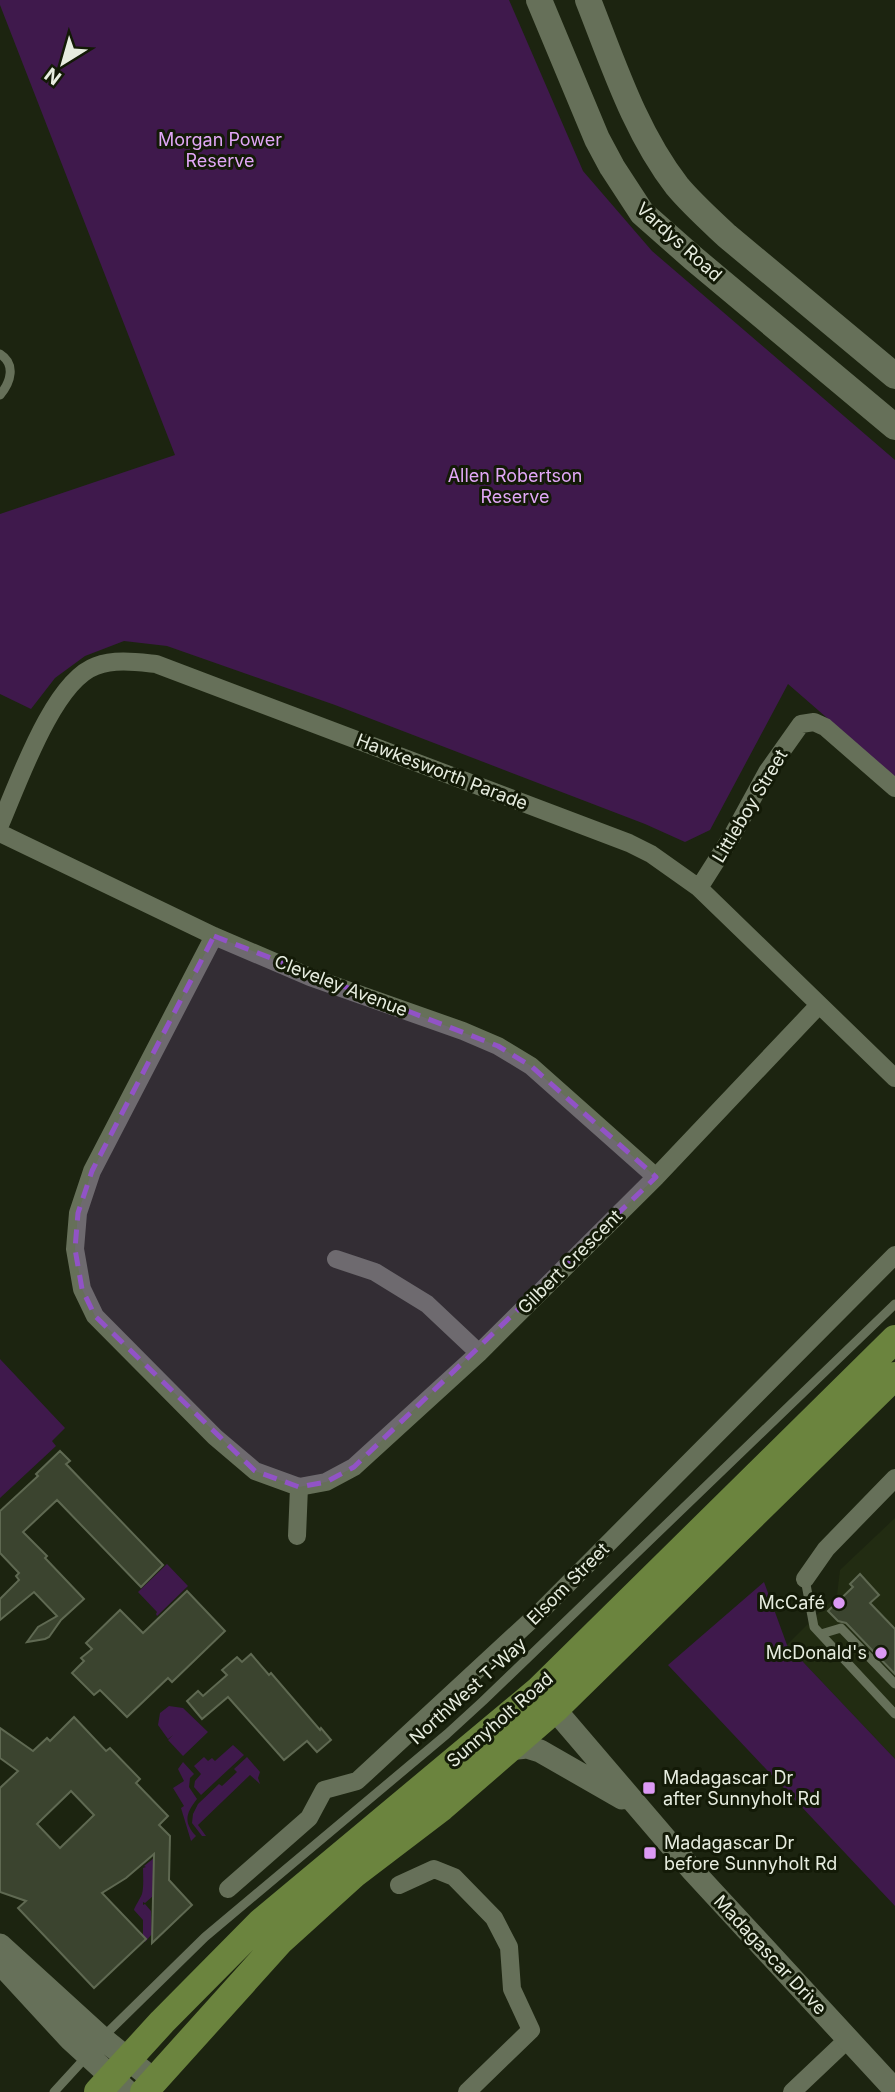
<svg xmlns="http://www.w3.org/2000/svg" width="895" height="2092" viewBox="0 0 895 2092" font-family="Inter,sans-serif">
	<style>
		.built { fill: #222c12 }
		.green { fill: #3f194c }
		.building { fill: #3b442f; stroke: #5f6952; stroke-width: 2; fill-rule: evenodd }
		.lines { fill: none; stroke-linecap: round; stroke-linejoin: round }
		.service { stroke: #667059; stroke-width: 9 }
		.minor { stroke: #667059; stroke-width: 18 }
		.tertiary { stroke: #667059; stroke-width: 23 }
		.secondary { stroke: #667059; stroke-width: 26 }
		.primary { stroke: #6b843e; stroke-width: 28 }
		.marked { fill: #9153c6; fill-opacity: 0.2; stroke: #9153c6; stroke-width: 5; stroke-dasharray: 14 9; stroke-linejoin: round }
		.poi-dot { fill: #dc99f4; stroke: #131a07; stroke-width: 2.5 }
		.labels { text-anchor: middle; stroke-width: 6; stroke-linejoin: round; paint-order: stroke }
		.park-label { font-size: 18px; fill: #e1a7f6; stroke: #131a07 }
		.street-label { font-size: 18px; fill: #e7ede0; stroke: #131a07 }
		.poi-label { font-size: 18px; fill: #e7ede0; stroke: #131a07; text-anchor: end }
	</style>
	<rect width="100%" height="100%" fill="#1c2410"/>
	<path class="built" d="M895,1518V1759L787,1645L837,1595L840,1570Z"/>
	<path class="green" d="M0,0H509L583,171L652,251L895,460V777L788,684L710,830L685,842L645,824L335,705L167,646L124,641L85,656L55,678L31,709L0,694V514L175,455L0,5Z
		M0,1359L65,1428L52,1441L56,1446L0,1498Z
		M167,1564L188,1586L157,1616L156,1614L157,1612L138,1592Z
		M764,1582L787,1645L895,1759V1906L668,1665Z
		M169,1706L183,1708L208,1732L183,1756L168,1740L173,1735L168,1739L158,1725L160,1713Z
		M233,1745L244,1755L201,1795L194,1787L195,1781L201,1774L194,1766L204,1757L208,1761L212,1758L215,1761Z
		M247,1757L260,1772L258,1778L260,1784L250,1775L198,1825L206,1836H202L192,1823L193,1814L198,1804L219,1784L222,1786L237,1772L234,1769Z
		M183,1762L194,1774L190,1778L189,1787L197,1799C186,1813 183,1822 196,1836L191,1841L181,1808L184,1806L173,1788L184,1781L178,1769Z
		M154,1858L153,1896L145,1903L143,1902V1905L145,1904L151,1911L152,1934L145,1942L143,1939V1920L134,1910C135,1906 140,1899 142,1894C144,1886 143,1876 143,1868L146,1867L144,1866Z"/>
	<path class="building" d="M60,1451L70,1461L66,1464L163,1565L141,1587L57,1500L23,1532L47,1556L45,1558L84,1599L61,1620L49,1637L45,1639L27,1642L38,1627L57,1616L34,1592L0,1620V1599L19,1580L16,1576L19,1573L0,1553V1511L38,1476L36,1474Z
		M860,1574L879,1595L870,1603L895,1629V1674L846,1623L838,1621L828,1611L853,1587L850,1584Z
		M187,1591L225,1631L172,1682L168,1678L127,1717L100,1690L94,1695L72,1673L84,1661L81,1658L92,1649L86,1643L120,1610L143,1633Z
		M251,1654L269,1675L271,1673L320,1730L321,1728L331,1740L317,1752L307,1741L284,1760L228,1697L202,1719L187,1701L198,1691L203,1696L227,1675L222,1670L237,1657L242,1662Z
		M74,1717L106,1751L110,1748L140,1779L136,1783L168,1816L159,1825L170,1836L169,1880L192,1905L152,1943L154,1854L126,1878L102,1893L146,1939L94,1988L18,1908L26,1901L0,1892V1788L18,1771L0,1758V1728L33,1751L47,1738L50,1741ZM71,1791L94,1815L60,1848L37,1824Z"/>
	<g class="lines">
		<path class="service" d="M0,354C16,364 11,382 0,395
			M805,1579L814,1627L895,1714
			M821,1634L841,1628L895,1684
			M103,2037L205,1937L447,1734L483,1701L895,1304
			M54,2092L87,2056"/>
		<path class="minor" d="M0,825C18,784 53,681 96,666C115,659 136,662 156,664L629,843L651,854L699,888L895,1078
			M0,833L214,936L310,977L463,1031L498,1046L531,1066L656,1177
			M699,888L732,836L767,772L801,724L814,722L825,727L895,788
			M214,936L92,1171L78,1213L75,1249L82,1289L95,1316L215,1437L255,1471L299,1487L326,1482L354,1467L479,1353L656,1177L819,1005
			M336,1259L375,1272L427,1304L479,1353
			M297,1536L299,1487
			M805,1579L826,1549L895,1478
			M399,1885L434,1869L454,1877L494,1918L509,1947L512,1989L531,2030L467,2092
			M228,1889L309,1818L324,1790L357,1781L542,1610L895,1255
			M792,2092L848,2039"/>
		<path class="tertiary" d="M545,1698L693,1871L895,2090
			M508,1749L527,1747L540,1751L622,1798
			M0,1945L102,2038L154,2080
			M0,1963L70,2039L128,2092"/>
		<path class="secondary" d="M539,0L597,139L612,167L642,213L693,258L895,427
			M588,0C613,63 635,132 677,186C692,204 710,220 727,236L895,376"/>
		<path class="primary" d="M98,2092L162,2022L260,1923L539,1690L895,1339
			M144,2092L281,1940L354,1874L442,1807L555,1709L895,1376"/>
	</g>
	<path class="marked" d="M214,936L498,1046L531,1066L656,1177L354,1467L326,1482L299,1487L255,1471L95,1316L82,1289L75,1249L78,1213L92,1171Z"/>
	<g class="poi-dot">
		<circle cx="839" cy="1603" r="7"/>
		<circle cx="881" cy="1653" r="7"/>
		<rect x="642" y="1781" width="14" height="14" rx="3.5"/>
		<rect x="643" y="1846" width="14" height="14" rx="3.5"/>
	</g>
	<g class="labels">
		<g class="park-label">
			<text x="220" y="146">Morgan Power<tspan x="220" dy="21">Reserve</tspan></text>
			<text x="515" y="482">Allen Robertson<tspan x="515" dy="21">Reserve</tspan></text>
		</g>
		<g class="street-label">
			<text transform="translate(679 242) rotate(42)" y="6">Vardys Road</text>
			<text transform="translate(442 772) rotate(21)" y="6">Hawkesworth Parade</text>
			<text transform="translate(750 806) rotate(-59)" y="6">Littleboy Street</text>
			<text transform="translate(341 986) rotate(21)" y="6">Cleveley Avenue</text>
			<text transform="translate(570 1262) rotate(-45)" y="6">Gilbert Crescent</text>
			<text transform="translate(568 1584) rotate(-45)" y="6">Elsom Street</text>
			<text transform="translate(468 1691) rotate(-42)" y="6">NorthWest T-Way</text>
			<text transform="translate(500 1720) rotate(-41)" y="6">Sunnyholt Road</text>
			<text transform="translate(770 1955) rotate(47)" y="6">Madagascar Drive</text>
		</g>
		<g class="poi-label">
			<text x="825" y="1609">McCafé</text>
			<text x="867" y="1659">McDonald's</text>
			<text x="663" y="1784" text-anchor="start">Madagascar Dr<tspan x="663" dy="21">after Sunnyholt Rd</tspan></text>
			<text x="664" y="1849" text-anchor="start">Madagascar Dr<tspan x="664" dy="21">before Sunnyholt Rd</tspan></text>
		</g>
	</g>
	<g transform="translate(63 63) rotate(217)" stroke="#131a07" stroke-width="5" paint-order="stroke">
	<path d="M0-5L12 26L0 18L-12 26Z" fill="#e7ede0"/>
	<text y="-10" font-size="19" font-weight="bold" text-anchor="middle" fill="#e7ede0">N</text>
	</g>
</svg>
